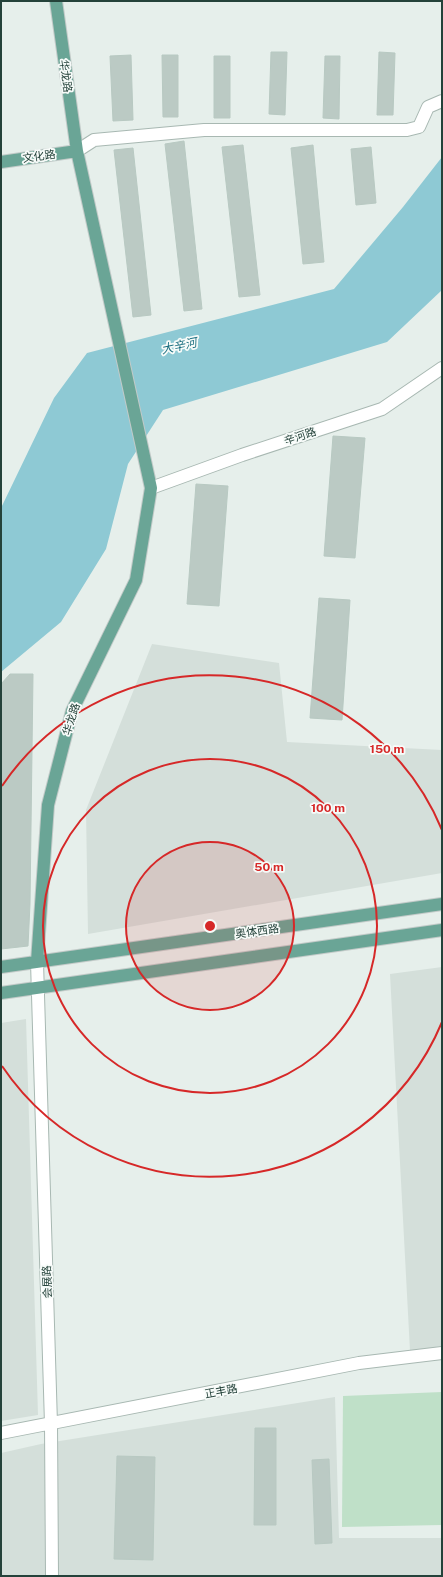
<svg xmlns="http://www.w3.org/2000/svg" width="443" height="1577" viewBox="0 0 443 1577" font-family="'Public Sans','Noto Sans SC',sans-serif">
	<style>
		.built { fill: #d4dfda }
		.green { fill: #bfe0c8 }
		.water { fill: #8ec9d4 }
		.building { fill: #bbcac4; stroke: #b8c9c2 }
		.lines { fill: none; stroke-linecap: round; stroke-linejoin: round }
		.minor-casing { stroke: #a8b8b2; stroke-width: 14 }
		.major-casing { stroke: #c2cac8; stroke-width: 14 }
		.minor { stroke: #fff; stroke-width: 12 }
		.major { stroke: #6aa596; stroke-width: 12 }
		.ring { fill: none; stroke: #d62828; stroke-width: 2 }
		.labels { text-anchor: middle; stroke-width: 3.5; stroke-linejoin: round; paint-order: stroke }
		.street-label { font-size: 11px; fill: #24423a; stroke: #f7fbf9 }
		.water-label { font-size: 12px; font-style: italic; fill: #1c6f80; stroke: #f7fbf9 }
		.centre { fill: #d62828; stroke: #f7fbf9; stroke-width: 2 }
		.ring-label { font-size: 12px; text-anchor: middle; font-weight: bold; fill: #d62828; stroke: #f7fbf9; stroke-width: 3.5; stroke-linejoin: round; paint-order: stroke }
	</style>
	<rect width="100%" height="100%" fill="#e6efeb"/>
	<path class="built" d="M152,644L279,663L287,742L442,750V873L88,934L86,810Z
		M442,967V1346L410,1351L390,974Z
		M26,1019L38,1415L1,1421V1023Z
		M335,1397L339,1538H442V1576H1V1453L41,1444Z"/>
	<path class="green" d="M442,1392V1525L342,1527L343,1396Z"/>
	<path class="water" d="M442,157V290L387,342L163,410L128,464L106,549L61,622L1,672V508L54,398L87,353L334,289L403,207Z"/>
	<path class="building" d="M271,52H287L285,115L269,114Z
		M379,52L395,53L393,115H377Z
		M131,55L133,120L113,121L110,56Z
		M162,55H178V117H163Z
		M214,56H230V118H214Z
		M325,56H340L339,119L323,118Z
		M184,141L202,309L184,311L165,144Z
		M243,145L260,295L239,297L222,147Z
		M313,145L324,262L303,264L291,148Z
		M371,147L376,203L356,205L351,149Z
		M133,148L151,315L133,317L114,150Z
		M333,436L365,438L355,558L324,556Z
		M196,484L228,486L219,606L187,604Z
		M319,598L350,600L342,720L310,718Z
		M10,674H33L30,904L28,946L1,949V684Z
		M255,1428H276V1525H254Z
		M117,1456L155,1457L153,1560L114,1559Z
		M329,1459L332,1543L315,1544L312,1460Z"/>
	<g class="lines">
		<g class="minor-casing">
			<path id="minor" d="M77,151L94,140L204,130H407L419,127L428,107L442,101
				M151,488L242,455L382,409L442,368
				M37,962L51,1424L52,1576
				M1,1433L359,1363L442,1353"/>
		</g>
		<g class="major-casing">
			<path id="major" d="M1,162L77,151
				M37,962L48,805L72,711L136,580L151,488L77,151L56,1
				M1,967L442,904
				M1,993L442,930"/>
		</g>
		<use href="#minor" class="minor"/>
		<use href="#major" class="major"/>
	</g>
	<circle cx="210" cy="926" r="84" fill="#d62828" fill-opacity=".12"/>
	<g class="ring">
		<circle cx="210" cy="926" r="84"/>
		<circle cx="210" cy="926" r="167"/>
		<path d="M442 1022A251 251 0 0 1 2 1066M2 786A251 251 0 0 1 442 830"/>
	</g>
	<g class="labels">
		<g class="street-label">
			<text transform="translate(66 76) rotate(82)" y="4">华龙路</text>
			<text transform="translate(39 156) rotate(-8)" y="4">文化路</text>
			<text transform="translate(300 436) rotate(-18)" y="4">辛河路</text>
			<text transform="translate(71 719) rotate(-72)" y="4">华龙路</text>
			<text transform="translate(257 931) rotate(-8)" y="4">奥体西路</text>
			<text transform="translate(47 1282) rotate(-92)" y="4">会展路</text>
			<text transform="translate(221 1391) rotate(-11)" y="4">正丰路</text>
		</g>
		<g class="water-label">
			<text transform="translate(179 346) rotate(-12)" y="4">大辛河</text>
		</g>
	</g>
	<circle cx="210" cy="926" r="6" class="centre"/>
	<g class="ring-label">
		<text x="387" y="753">150 m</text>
		<text x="328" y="812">100 m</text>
		<text x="269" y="871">50 m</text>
	</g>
	<rect width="443" height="1577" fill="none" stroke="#24423a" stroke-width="4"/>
</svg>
